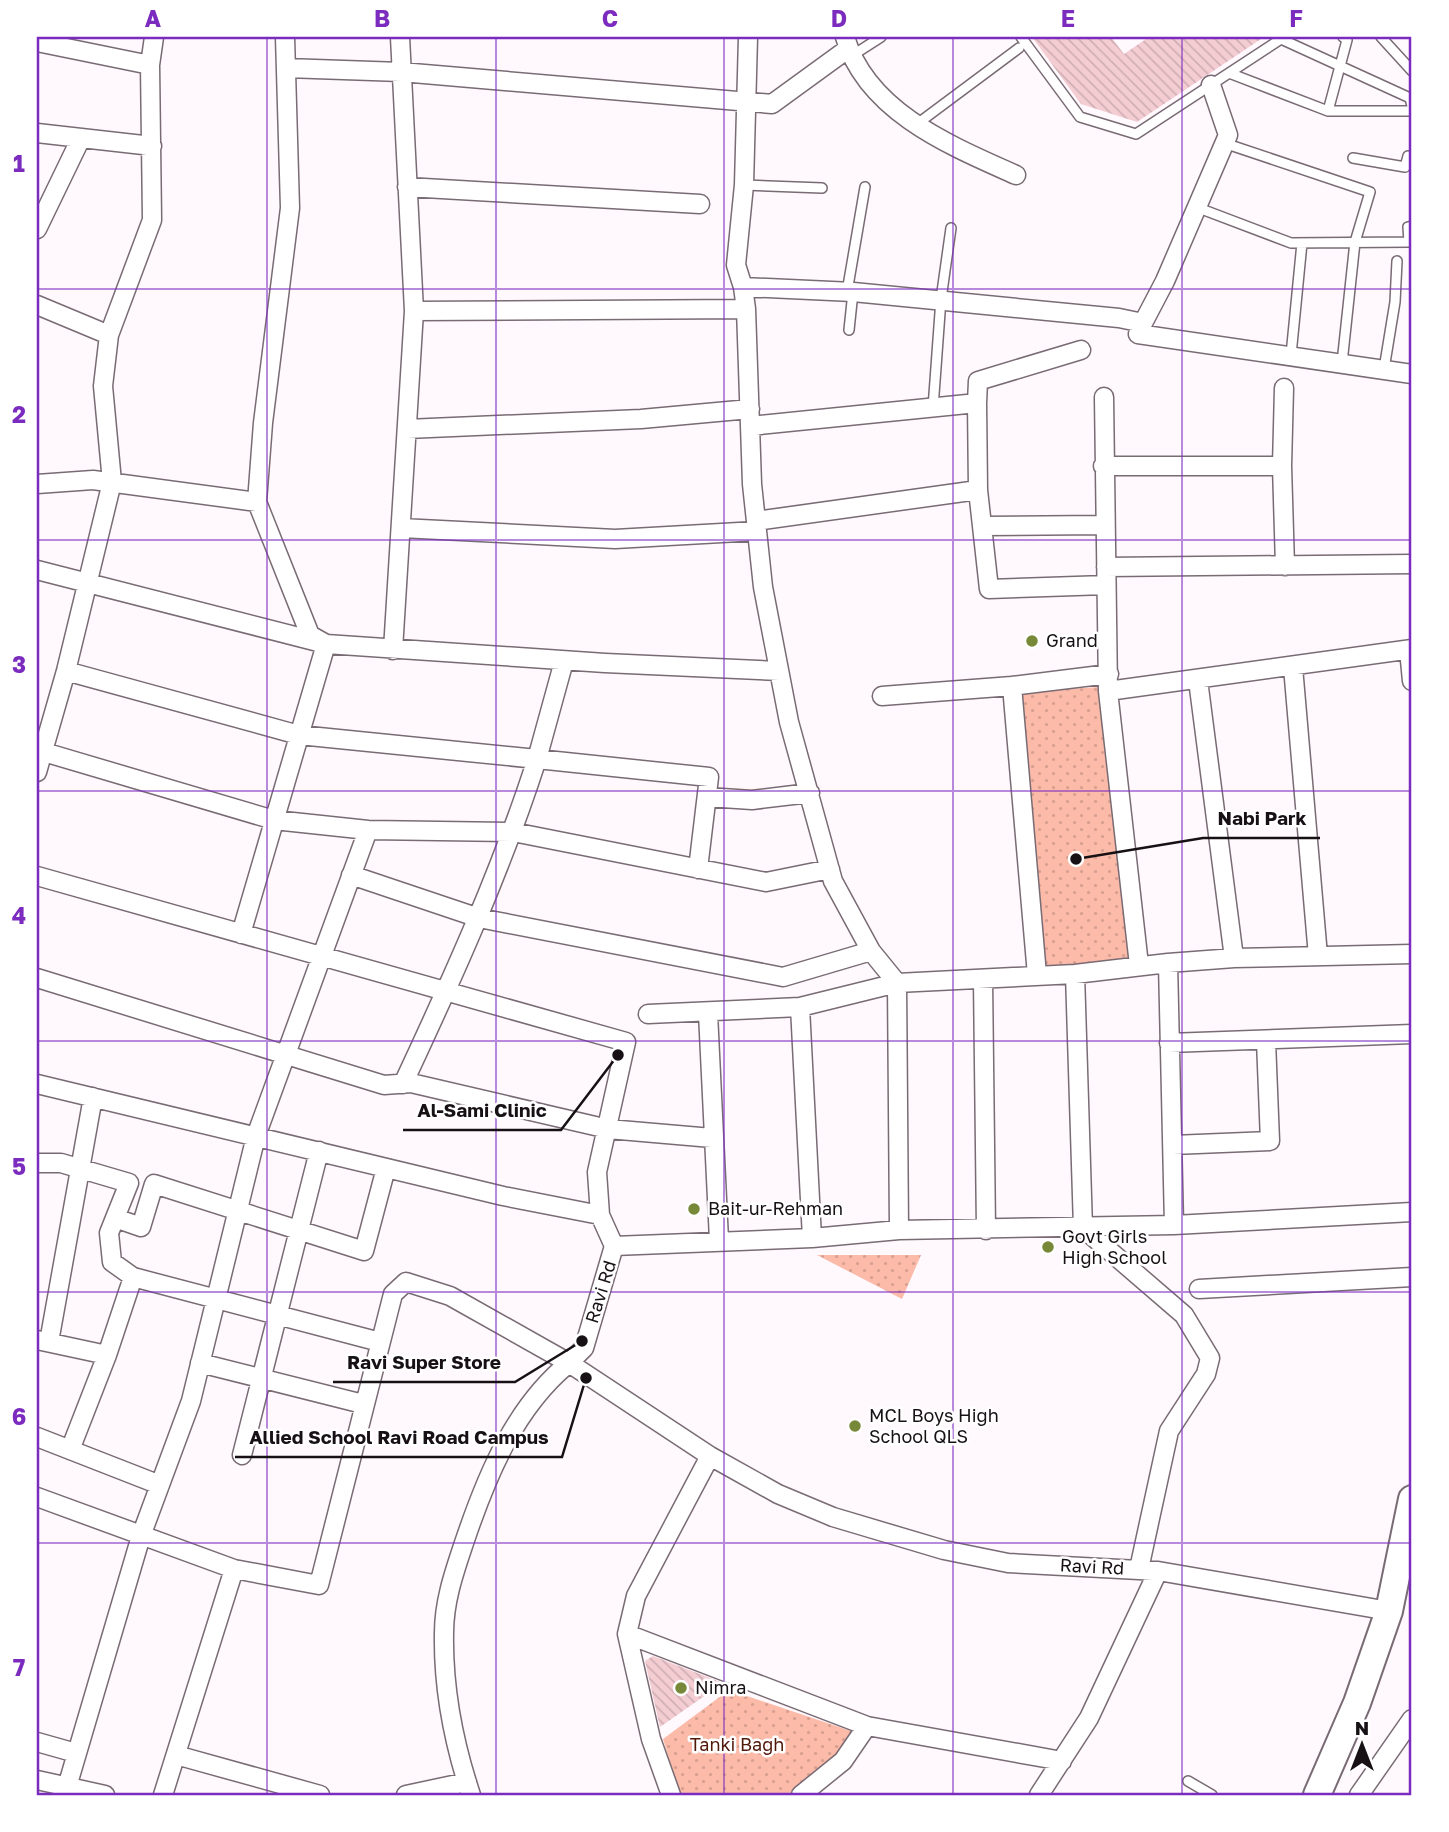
<svg xmlns="http://www.w3.org/2000/svg" width="1449" height="1832" viewBox="0 0 1449 1832" font-family="'Golos Text',sans-serif">
	<style>
		.park { fill: url(#park-dots) }
		.building { fill: url(#building-back-hatch) }
		.lines { fill: none; stroke-linecap: round; stroke-linejoin: round }
		.lane-casing { stroke: #796b74; stroke-width: 12 }
		.street-casing { stroke: #796b74; stroke-width: 21 }
		.secondary-casing { stroke: #796b74; stroke-width: 30 }
		.lane { stroke: #fff; stroke-width: 9 }
		.street { stroke: #fff; stroke-width: 18 }
		.secondary { stroke: #fff; stroke-width: 26 }
		.grid { fill: none; stroke: #7b2cbf; stroke-width: 2; stroke-opacity: 0.55 }
		.poi-dot { fill: #778938; stroke: #fff; stroke-width: 2.5 }
		.labels { text-anchor: middle; stroke-width: 5; stroke-linejoin: round; paint-order: stroke }
		.poi-label { font-size: 18px; fill: #171115; stroke: #fff; text-anchor: start }
		.street-label { font-size: 18px; fill: #171115; stroke: #fff }
		.park-label { font-size: 18px; fill: #50190a; stroke: #fff }
		.leader { fill: none; stroke: #171115; stroke-width: 2.5 }
		.callout-dot { fill: #171115; stroke: #fff; stroke-width: 2.5 }
		.callout-label { font-size: 19px; text-anchor: middle; font-weight: bold; fill: #171115; stroke: #fff; stroke-width: 5; stroke-linejoin: round; paint-order: stroke }
		.neatline { fill: none; stroke: #7b2cbf; stroke-width: 2.5 }
		.grid-label { font-size: 23px; text-anchor: middle; font-weight: bold; fill: #7b2cbf }
	</style>
	<defs>
		<pattern id="park-dots" width="8" height="8" patternUnits="userSpaceOnUse" patternTransform="scale(1.75)"><rect width="8" height="8" fill="#fcbaa8"/><path d="M2 2h.1M6 6h.1" fill="none" stroke="#d79f90" stroke-width="1.8" stroke-linecap="round"/></pattern>
		<pattern id="building-back-hatch" width="6" height="6" patternUnits="userSpaceOnUse" patternTransform="scale(1.75)"><rect width="6" height="6" fill="#f4cdd3"/><path d="M-1 5l2 2M0 0l6 6M5-1l2 2" fill="none" stroke="#d0afb4"/></pattern>
	</defs>
	<rect width="100%" height="100%" fill="#fff8fc"/>
	<path class="park" d="M1099,687L1130,964L1044,969L1018,692Z
		M817,1255H921L902,1299Z
		M729,1690L854,1732L836,1760L791,1795H680L663,1739Z"/>
	<path class="building" d="M1032,37H1111L1124,54L1149,37H1264L1137,122L1081,104Z
		M653,1656L723,1683L660,1727L645,1661Z"/>
	<g class="lines">
		<g class="lane-casing">
			<path id="lane" d="M1021,37L1080,117L1136,134L1284,37
				M1381,37L1412,71
				M1281,39L1410,98L1412,106
				M853,55L881,37
				M1229,73L1328,111H1412
				M1328,111L1347,40L1343,37
				M917,124L1019,48
				M1224,143L1370,192L1355,242L1342,363
				M1353,158L1405,167L1408,156L1412,157
				M744,185L822,188
				M1196,207L1291,243L1409,242L1408,227L1412,226
				M847,292L865,187
				M849,330L853,292
				M1291,355L1302,243
				M1384,369L1395,302L1397,261
				M933,408L941,299L951,228
				M1188,1781L1212,1795"/>
		</g>
		<g class="street-casing">
			<path id="street" d="M748,37L744,185L736,265L743,287L746,309L752,484L763,587L789,722L833,881L871,951L897,983L899,1230
				M845,37C867,112 951,146 1016,175
				M37,42L150,65
				M286,68L401,72L772,104L849,48
				M37,133L152,146
				M407,187L700,204
				M37,229L81,138
				M743,287L853,292L1119,318L1143,323L1138,334L1412,374
				M37,305L109,335
				M414,311L746,309
				M1143,323L1165,281L1228,135L1211,85
				M1284,388L1282,466L1285,566
				M1104,397L1108,691L1139,965
				M977,403L978,490L989,589L1106,585
				M750,426L977,403L978,381L1081,350
				M407,429L641,419L750,409
				M1103,466H1282
				M37,484L93,480L257,502L310,635L326,644L605,663L779,671
				M257,502L263,423L290,208L285,37
				M756,521L978,490
				M983,526L1103,525
				M401,528L615,539L757,531
				M1106,567L1412,564
				M37,570L326,644L241,934
				M393,650L414,311L400,37
				M1409,650L1412,681
				M564,661L537,759L709,777L698,869
				M1293,667L1318,956
				M66,671L299,735L537,759C501,871 453,977 403,1084
				M1198,680L1234,958
				M1108,691L1412,649
				M882,696L1012,686
				M37,750L274,820L368,830L513,832L766,882L830,869
				M37,772L66,671L112,482L103,386L109,335L152,220L150,65L154,37
				M707,797L752,800L810,793
				M351,875L479,918L783,977L871,951
				M37,876L626,1042L597,1172L600,1215L614,1246
				M1075,974L1083,1228L1184,1315L1210,1358L1206,1374L1169,1431L1139,1569
				M1037,975L1012,686L1109,674
				M37,978L384,1085L411,1083L608,1129L712,1138
				M983,980L986,1230
				M800,1007L812,1238
				M708,1013L719,1240
				M648,1014L800,1007L897,983L1075,974L1168,963
				M1169,1043L1412,1034
				M37,1084L503,1196L600,1215
				M1173,1145L1270,1141L1266,1041
				M37,1163H61L129,1183L109,1233L112,1262L133,1277L380,1342
				M115,1218L141,1227L154,1184L364,1251L386,1168
				M1174,1225L1168,963L1234,958L1412,954
				M1199,1289L1412,1277
				M37,1340L107,1355L70,1450
				M49,1342L93,1097
				M107,1355L133,1277
				M200,1363L363,1404
				M37,1437L160,1485
				M242,1455L319,1151
				M37,1497L234,1569L319,1585L393,1294L406,1282L450,1296L569,1363C515,1407 487,1475 465,1540C455,1570 444,1600 444,1633C443,1687 454,1744 471,1795
				M1389,1611L1158,1571L1008,1563L944,1550L833,1517L778,1494L710,1456L569,1363L584,1348L614,1246L812,1238L899,1230L1174,1225L1412,1212
				M627,1634L867,1726L1062,1761
				M37,1742L76,1753
				M176,1755L320,1795
				M37,1780L105,1795
				M67,1787L141,1536L191,1401L256,1136L368,830
				M163,1795L234,1569
				M406,1795L467,1782
				M671,1795L651,1739L627,1634L636,1596L710,1456
				M801,1795L843,1761L867,1726
				M1039,1795L1089,1718L1158,1571
				M1359,1795L1412,1719"/>
		</g>
		<g class="secondary-casing">
			<path id="secondary" d="M1317,1795L1357,1703L1389,1611L1412,1499"/>
		</g>
		<use href="#lane" class="lane"/>
		<use href="#street" class="street"/>
		<use href="#secondary" class="secondary"/>
	</g>
	<path class="grid" d="M267,37V1795M496,37V1795M724,37V1795M953,37V1795M1182,37V1795M37,289H1412M37,540H1412M37,791H1412M37,1041H1412M37,1292H1412M37,1543H1412"/>
	<g class="poi-dot">
		<circle cx="1032" cy="641" r="7"/>
		<circle cx="694" cy="1209" r="7"/>
		<circle cx="1048" cy="1247" r="7"/>
		<circle cx="855" cy="1426" r="7"/>
		<circle cx="681" cy="1688" r="7"/>
	</g>
	<g class="labels">
		<g class="poi-label">
			<text x="1046" y="647">Grand</text>
			<text x="708" y="1215">Bait-ur-Rehman</text>
			<text x="1062" y="1243">Govt Girls<tspan x="1062" dy="21">High School</tspan></text>
			<text x="869" y="1422">MCL Boys High<tspan x="869" dy="21">School QLS</tspan></text>
			<text x="695" y="1694">Nimra</text>
		</g>
		<g class="street-label">
			<text transform="translate(601 1292) rotate(-73)" y="6">Ravi Rd</text>
			<text transform="translate(1092 1567) rotate(3)" y="6">Ravi Rd</text>
		</g>
		<g class="park-label">
			<text x="737" y="1751">Tanki Bagh</text>
		</g>
	</g>
	<path class="leader" d="M1076 859L1203 838H1320M618 1055L561 1130H403M582 1341L515 1382H333M586 1378L562 1457H235"/>
	<g class="callout-dot">
		<circle cx="1076" cy="859" r="7"/>
		<circle cx="618" cy="1055" r="7"/>
		<circle cx="582" cy="1341" r="7"/>
		<circle cx="586" cy="1378" r="7"/>
	</g>
	<g class="callout-label">
		<text x="1262" y="825">Nabi Park</text>
		<text x="482" y="1117">Al-Sami Clinic</text>
		<text x="424" y="1369">Ravi Super Store</text>
		<text x="399" y="1444">Allied School Ravi Road Campus</text>
	</g>
	<rect width="1449" height="1832" fill="none" stroke="#ffffff" stroke-width="77"/>
	<g transform="translate(1362 1745)" stroke="#ffffff" stroke-width="5" paint-order="stroke">
	<path d="M0-5L12 26L0 18L-12 26Z" fill="#171115"/>
	<text y="-10" font-size="19" font-weight="bold" text-anchor="middle" fill="#171115">N</text>
	</g>
	<rect x="38" y="38" width="1372" height="1756" class="neatline"/>
	<g class="grid-label">
		<text x="153" y="27">A</text>
		<text x="382" y="27">B</text>
		<text x="610" y="27">C</text>
		<text x="839" y="27">D</text>
		<text x="1068" y="27">E</text>
		<text x="1296" y="27">F</text>
		<text x="19" y="172">1</text>
		<text x="19" y="423">2</text>
		<text x="19" y="673">3</text>
		<text x="19" y="924">4</text>
		<text x="19" y="1175">5</text>
		<text x="19" y="1425">6</text>
		<text x="19" y="1676">7</text>
	</g>
</svg>
